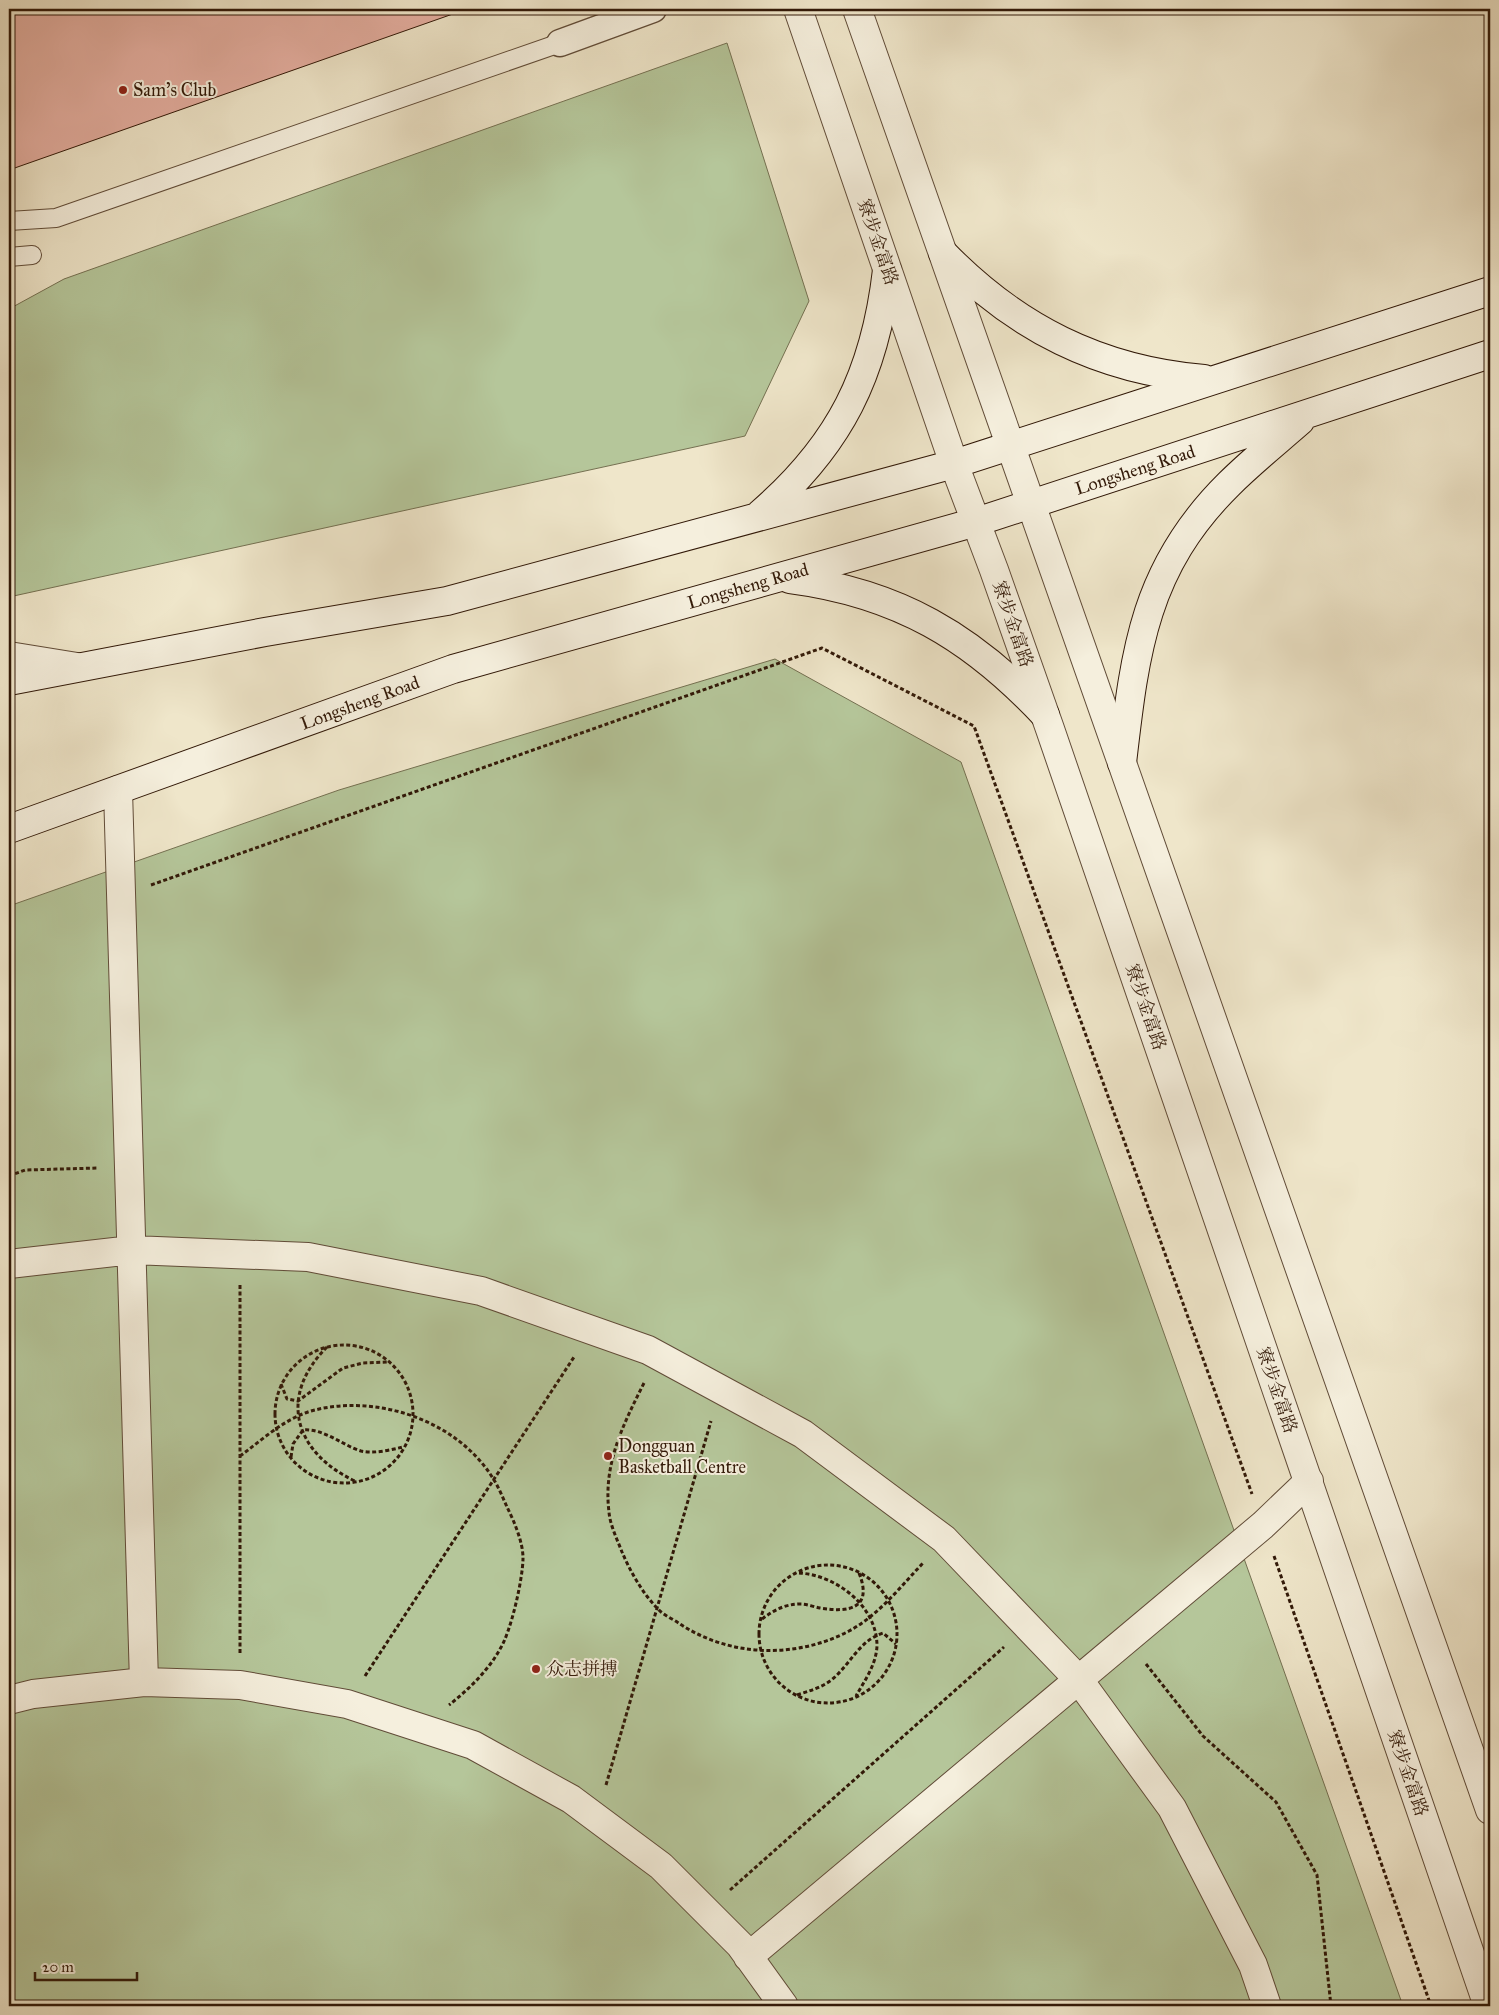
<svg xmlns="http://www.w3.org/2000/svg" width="1499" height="2015" viewBox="0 0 1499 2015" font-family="'IM FELL Great Primer','Noto Serif SC',serif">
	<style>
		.green { fill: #b5c69a; stroke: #747051 }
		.building { fill: #e4aea0; stroke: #321908 }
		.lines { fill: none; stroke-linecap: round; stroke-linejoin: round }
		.service-casing { stroke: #614c38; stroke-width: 20 }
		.pedestrian-casing { stroke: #614c38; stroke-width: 29 }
		.minor-casing { stroke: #614c38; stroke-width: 30 }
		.tertiary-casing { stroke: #614c38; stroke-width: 30 }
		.secondary-casing { stroke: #321908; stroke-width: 30 }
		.path { stroke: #321908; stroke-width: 3; stroke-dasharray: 4 2.5; stroke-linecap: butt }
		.service { stroke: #f5efdd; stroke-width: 18 }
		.pedestrian { stroke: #f5efdd; stroke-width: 26 }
		.minor { stroke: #f5efdd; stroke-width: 28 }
		.tertiary { stroke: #f5efdd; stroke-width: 28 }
		.secondary { stroke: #f5efdd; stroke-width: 28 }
		.poi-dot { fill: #8f2418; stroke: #f5efdd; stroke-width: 2 }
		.labels { text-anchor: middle; stroke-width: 4; stroke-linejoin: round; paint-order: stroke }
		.poi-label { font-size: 18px; fill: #321908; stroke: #f5efdd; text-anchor: start }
		.street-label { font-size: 18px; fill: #321908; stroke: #f5efdd }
	</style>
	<rect width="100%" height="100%" fill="#efe6ca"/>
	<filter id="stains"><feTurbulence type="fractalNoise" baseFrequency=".004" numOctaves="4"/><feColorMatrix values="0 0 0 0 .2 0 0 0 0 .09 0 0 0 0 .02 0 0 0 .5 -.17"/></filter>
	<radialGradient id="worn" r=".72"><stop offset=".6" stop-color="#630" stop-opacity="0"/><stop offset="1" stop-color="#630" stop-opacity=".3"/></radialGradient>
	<path class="green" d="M727,43L809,301L745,436L9,597V309L64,279Z
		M775,659L961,762L1403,2006H9V906L339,790Z"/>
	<path class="building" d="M9,9H467L9,170Z"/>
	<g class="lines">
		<g class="service-casing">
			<path id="service" d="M9,221L56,218L560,43
				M9,257L32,255"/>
		</g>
		<g class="pedestrian-casing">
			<path id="pedestrian" d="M560,43L653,9"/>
		</g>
		<g class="minor-casing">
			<path id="minor" d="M9,656L77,667
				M118,790L144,1682
				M9,1264L132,1250L308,1257L481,1291L648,1350L803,1434L944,1539L1079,1680L1172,1808L1253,1965L1267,2006
				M9,1700L33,1694L144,1682L240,1685L347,1704L473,1745L571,1799L661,1866L740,1945L784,2006
				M748,1957L1263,1525L1309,1481"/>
		</g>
		<g class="tertiary-casing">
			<path id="tertiary" d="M798,9L954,464L994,570L1050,729L1488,2006
				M857,9L1490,1810"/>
		</g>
		<g class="secondary-casing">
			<path id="secondary" d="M943,253C1016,328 1099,370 1204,379
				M760,514C840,445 875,374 887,270
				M790,579C898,593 972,637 1045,715
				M9,681L265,632L447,601L954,464L1490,291
				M1122,763C1135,651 1144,568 1229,484C1251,462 1276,442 1300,421
				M9,829L453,669L976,522L1490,354"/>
		</g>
		<path class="path" d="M151,885L822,648L974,726L1252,1494
			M9,1176L25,1170L97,1168
			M240,1285V1654
			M275 1414a69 69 0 1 1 138 0a69 69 0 1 1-138 0Z
			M327,1347C277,1397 295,1453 355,1481
			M644,1383C623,1425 603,1464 609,1512C610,1525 617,1539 622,1552C630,1571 643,1594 658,1609C663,1615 673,1619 680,1624C730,1657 796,1659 849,1631C879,1615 901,1586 924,1562
			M281,1384L287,1399L298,1401L343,1368L363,1363L389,1362
			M240,1456C262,1440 284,1419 311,1411C376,1393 458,1420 494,1480C499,1488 503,1498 507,1507C514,1521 523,1542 523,1558C523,1578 511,1632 500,1649C488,1671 468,1690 449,1705
			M291,1457L293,1444L303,1430C323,1428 342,1445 361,1451C374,1454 390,1450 403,1447
			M1274,1556L1431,2006
			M759 1634a69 69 0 1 1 138 0a69 69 0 1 1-138 0Z
			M799,1573C835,1575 877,1605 877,1646C876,1665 865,1680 856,1696
			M762,1619C774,1610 785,1604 801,1604C807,1604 814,1607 820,1608C850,1613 873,1608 859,1573
			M1146,1664L1203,1736L1276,1802L1317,1875L1331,2006
			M365,1676L574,1357
			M797,1695C809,1691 820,1688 830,1681C850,1666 858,1641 883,1633L896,1644
			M606,1785L711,1421
			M730,1890L1004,1647"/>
		<use href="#service" class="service"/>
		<use href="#pedestrian" class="pedestrian"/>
		<use href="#minor" class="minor"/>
		<use href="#tertiary" class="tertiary"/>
		<use href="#secondary" class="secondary"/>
	</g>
	<g class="poi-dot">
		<circle cx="123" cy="90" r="5"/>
		<circle cx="608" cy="1456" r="5"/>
		<circle cx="536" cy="1669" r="5"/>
	</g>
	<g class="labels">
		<g class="poi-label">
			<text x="133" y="96">Sam's Club</text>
			<text x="618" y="1452">Dongguan<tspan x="618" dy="21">Basketball Centre</tspan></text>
			<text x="546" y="1675">众志拼搏</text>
		</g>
		<g class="street-label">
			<text transform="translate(878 242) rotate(71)" y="6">寮步金富路</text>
			<text transform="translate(1135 470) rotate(-18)" y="6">Longsheng Road</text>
			<text transform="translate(748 586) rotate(-16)" y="6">Longsheng Road</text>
			<text transform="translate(1013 624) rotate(71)" y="6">寮步金富路</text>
			<text transform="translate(360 703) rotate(-20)" y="6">Longsheng Road</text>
			<text transform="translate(1146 1007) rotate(71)" y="6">寮步金富路</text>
			<text transform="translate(1277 1390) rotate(71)" y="6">寮步金富路</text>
			<text transform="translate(1408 1773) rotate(71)" y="6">寮步金富路</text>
		</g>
	</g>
	<rect width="1499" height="2015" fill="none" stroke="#efe6ca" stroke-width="30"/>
	<rect x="10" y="10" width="1479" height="1995" fill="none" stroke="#321908" stroke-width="2.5"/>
	<rect x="15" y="15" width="1469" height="1985" fill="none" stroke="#321908"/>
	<path d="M35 1972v8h102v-8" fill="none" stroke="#321908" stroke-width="2.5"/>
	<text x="42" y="1972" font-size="15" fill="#321908" stroke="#f5efdd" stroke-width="4" paint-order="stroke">20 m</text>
	<rect width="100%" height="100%" filter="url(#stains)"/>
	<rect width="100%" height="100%" fill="url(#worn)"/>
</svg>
